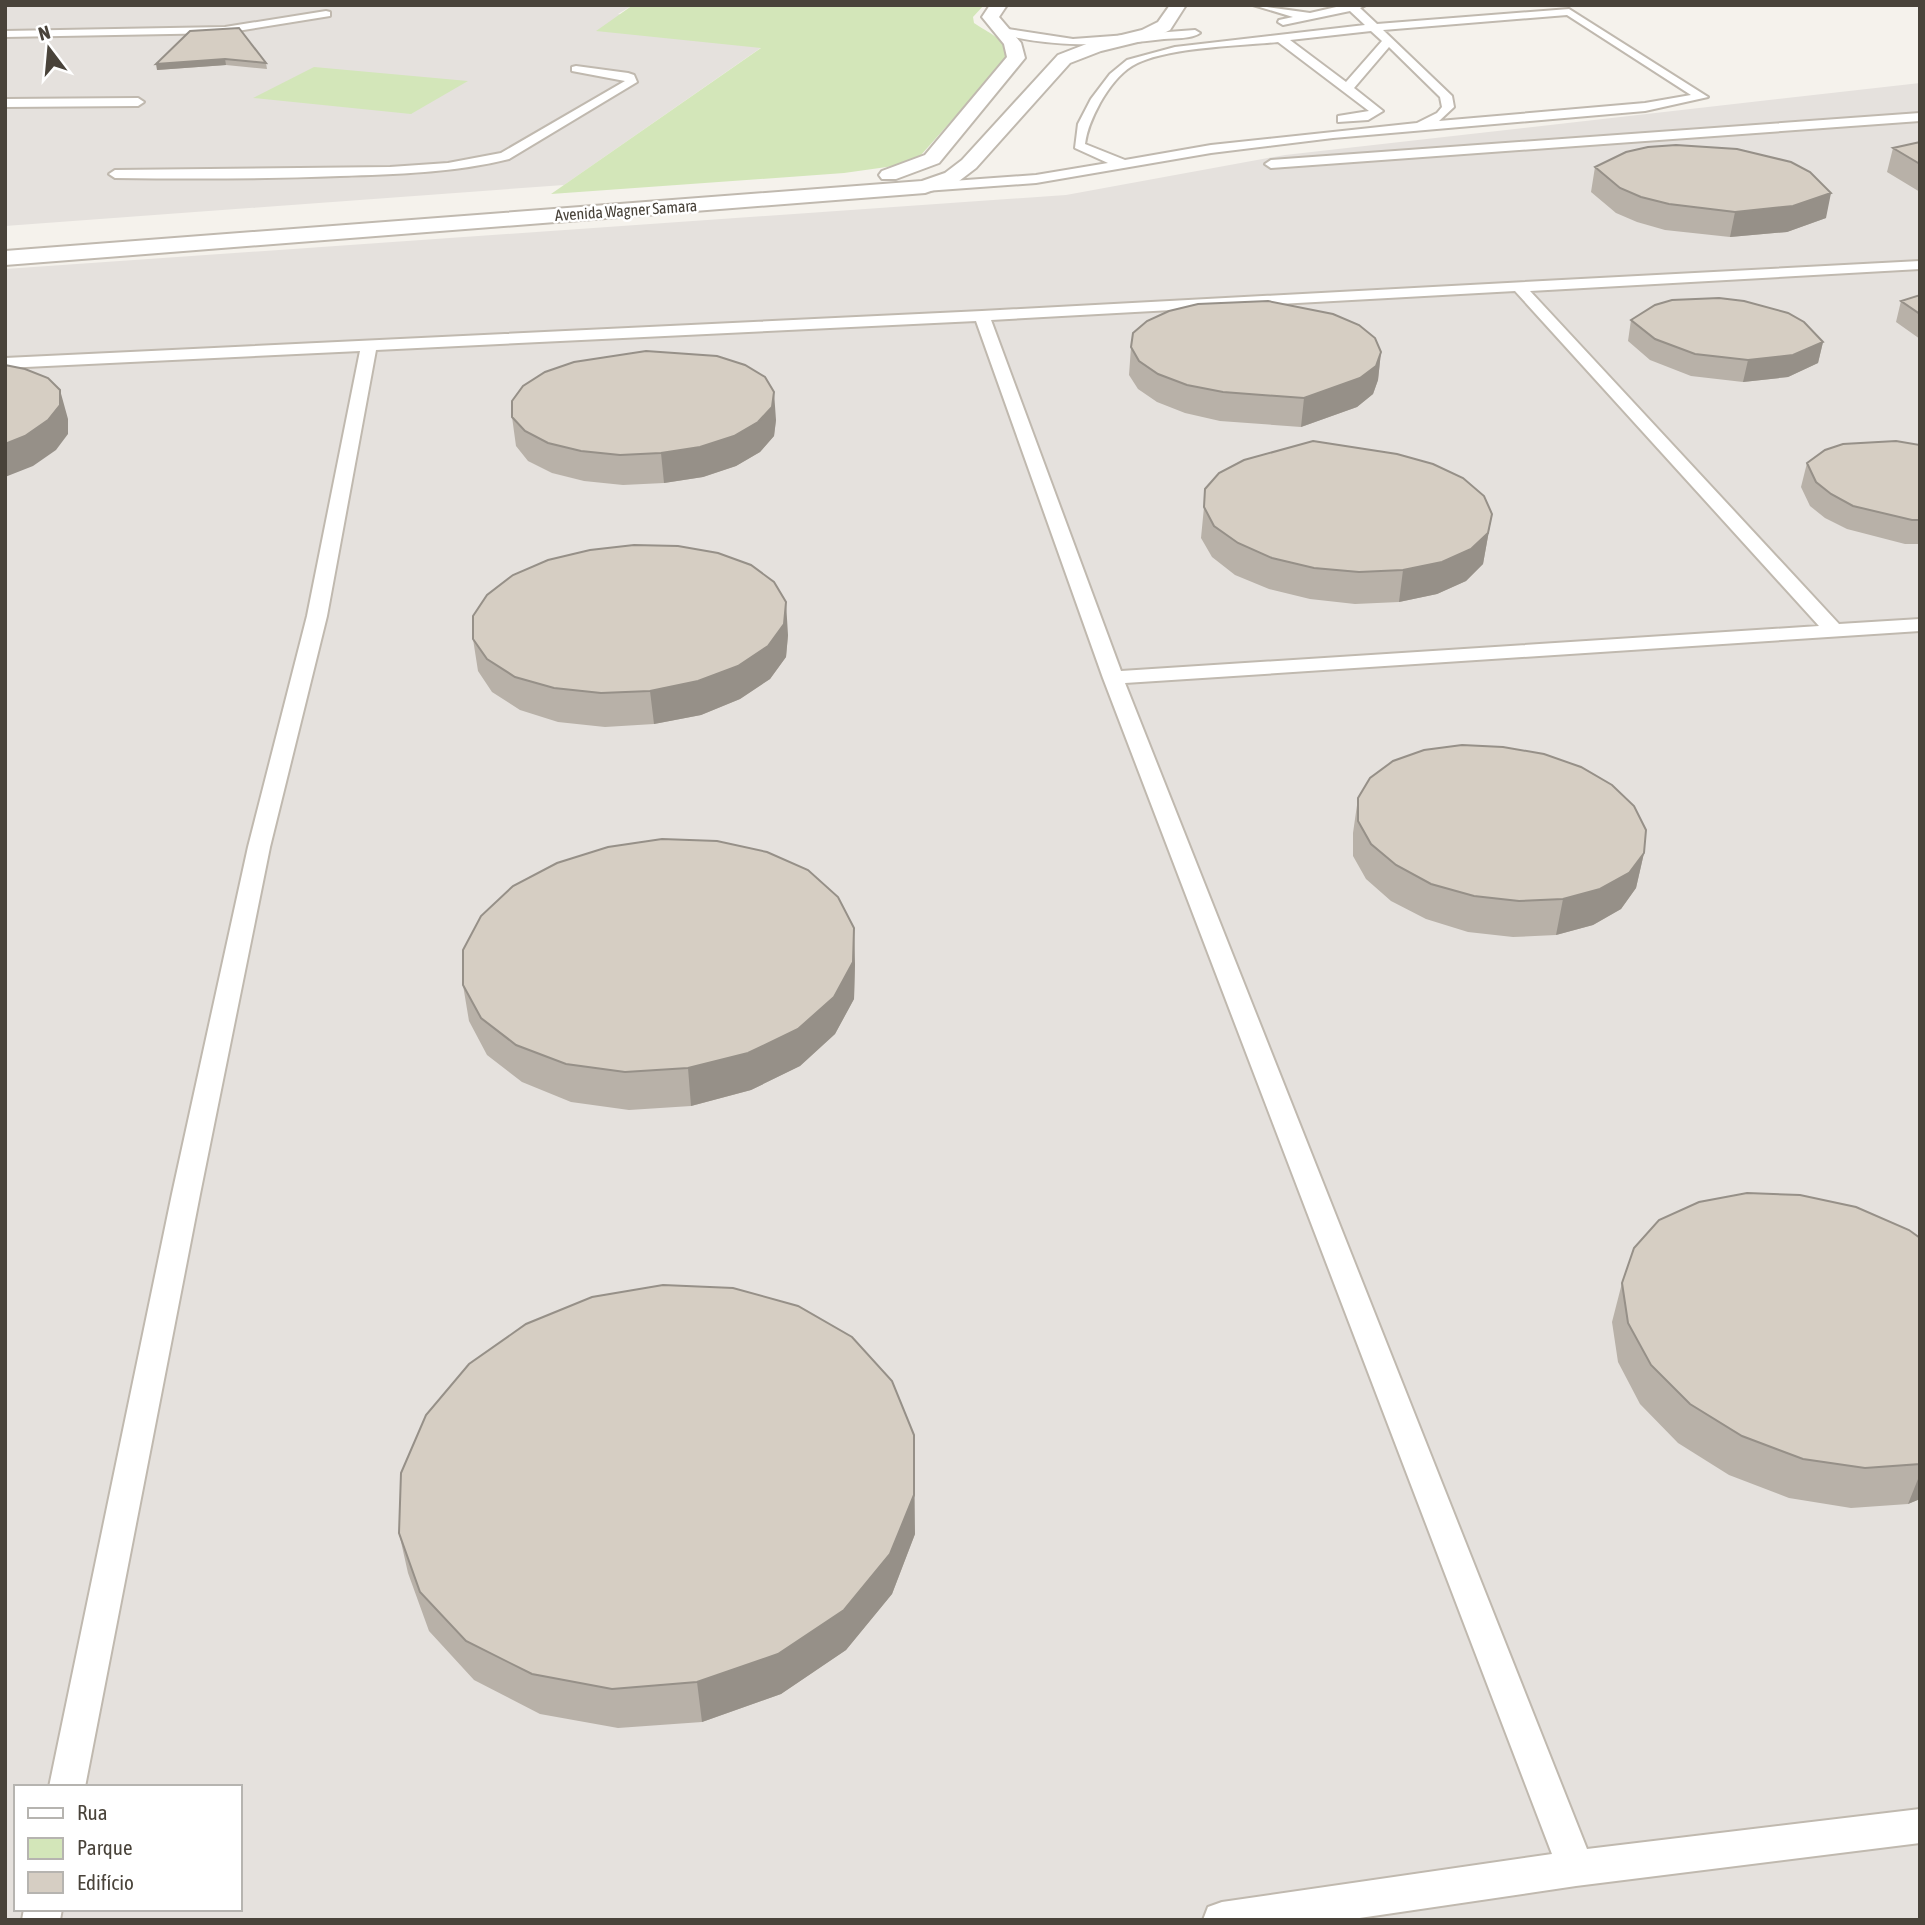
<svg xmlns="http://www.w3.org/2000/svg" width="1925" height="1925" viewBox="0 0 1925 1925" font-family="'Asap Condensed',sans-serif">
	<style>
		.industrial { fill: #e5e1dd; fill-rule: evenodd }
		.green { fill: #d3e6b9 }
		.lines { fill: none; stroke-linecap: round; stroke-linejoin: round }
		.service-casing { stroke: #c0b9af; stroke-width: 4 }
		.minor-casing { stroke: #c0b9af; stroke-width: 4 }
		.service { fill: #fff; fill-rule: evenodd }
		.minor { fill: #fff; fill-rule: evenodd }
		.wall { fill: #b8b1a8 }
		.shaded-wall { fill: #969088 }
		.building { fill: #d6cec3; stroke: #969088; stroke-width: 2 }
		.labels { text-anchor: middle; stroke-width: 5; stroke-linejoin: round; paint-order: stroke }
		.far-street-label { font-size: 16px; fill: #49433a; stroke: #fff }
	</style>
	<rect width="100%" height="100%" fill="#f5f2ec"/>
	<path class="industrial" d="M5,5H633L618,14L762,47L564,185L5,226Z
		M1920,83V1920H5V269L1066,195L1285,155ZM16,1787H240V1909H16Z"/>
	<path class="green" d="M633,5H984L973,17L974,23C988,33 1005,38 1009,56L921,155L901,165L844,173L551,194L761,48L596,31Z
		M314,67L468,81L411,114L253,98Z"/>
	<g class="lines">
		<g class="service-casing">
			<path id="service" d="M1253,5L1310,13L1345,5H1366L1360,8L1377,24L1569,9L1708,97L1645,111L1333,138L1211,153L1036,183L925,191L918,187L925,183L1036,175L1108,163L1075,148L1078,124L1091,99L1110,74L1127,60L1175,47L1365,25L1350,11L1283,25L1278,22L1279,20L1293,17ZM1567,15L1691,95L1645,103L1439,121L1454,107L1452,96L1383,30ZM1371,31L1382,41L1346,82L1290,40ZM1278,42L1369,111L1338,116V122L1368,120L1383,111L1354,88L1389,47L1440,97L1442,107L1437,113L1417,123L1211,145L1125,160L1085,144C1087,129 1093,116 1100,103C1108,89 1119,74 1132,66C1164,47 1239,46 1278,42Z
				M326,11L330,12V16L225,33L5,37V31L225,27Z
				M1001,28L1073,39L1195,30L1200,33C1192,39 1175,38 1164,39C1107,46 1053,48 997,33V29Z
				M576,66L628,73L634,75L637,82L509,159C453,173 397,174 340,176C265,179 190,179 115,178L109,174L115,170L390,167L448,163L501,153L625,81L572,71V67Z
				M5,99L138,98L144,102L138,106L5,107Z
				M1920,113V121L1271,168L1265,164L1271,160Z
				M1920,261V269L1530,291L1839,624L1920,619V631L1125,683L1587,1849L1920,1809V1843L1576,1886L1346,1920H1203L1208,1907L1222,1902L1552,1854L1103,678L976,321L376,350L327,616L270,847L200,1194L85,1787H49L172,1194L248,847L307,616L360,351L5,368V358L982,311ZM1515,291L1819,626L1121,671L991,320Z
				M24,1909H62L60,1920H22Z"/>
		</g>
		<g class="minor-casing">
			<path id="minor" d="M990,5H1007L999,17L1021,43L1025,58L939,163L896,179H882L879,175L882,171L925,155L1007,57L1004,44L982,17Z
				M1170,5H1186L1170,30L1154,38L1101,51L1070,63L976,168L959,181L925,193L5,265V251L922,181L945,173L962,160L1058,55L1089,43L1142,30L1158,22Z"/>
		</g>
		<use href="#service" class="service"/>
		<use href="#minor" class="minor"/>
	</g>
	<path class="wall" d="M190,31L266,63L267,69L226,65L157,70Z
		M1920,142V192L1887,172L1893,148Z
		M1595,167L1826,218L1787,232L1730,237L1665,230L1637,222L1616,213L1591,192Z
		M1920,295V339L1896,322L1901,301Z
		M1631,320L1823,342L1818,363L1788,377L1743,382L1691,376L1650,360L1628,341Z
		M1131,347L1381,352L1378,380L1373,394L1357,407L1301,427L1220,421L1185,413L1157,402L1138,389L1129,375Z
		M512,417L776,420L774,436L760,452L736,466L703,477L664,483L623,485L584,481L552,473L528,461L516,446Z
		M1920,445V544H1905L1847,529L1825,518L1810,506L1801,487L1807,463Z
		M1204,507L1492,514L1483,564L1466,581L1437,594L1399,602L1355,604L1310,599L1269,589L1235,575L1212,557L1201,538Z
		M788,635L786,657L770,679L740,699L701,715L654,724L605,727L558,722L520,710L492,692L478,671L473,639Z
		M1358,798L1644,853L1636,888L1621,909L1593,925L1556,935L1513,937L1468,932L1426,919L1391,901L1366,879L1353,856V833Z
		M855,964L854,999L835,1034L800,1066L751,1090L691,1106L629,1110L571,1102L522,1082L487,1055L469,1021L463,985Z
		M1920,1238V1499L1908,1504L1851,1508L1789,1498L1729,1475L1678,1443L1640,1404L1618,1362L1612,1322L1622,1283Z
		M399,1533L915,1534L892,1594L846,1650L781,1694L702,1722L618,1728L540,1714L474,1680L429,1631L408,1573Z"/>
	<path class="shaded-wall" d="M225,59L226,65L157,70L156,64Z
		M1831,193L1826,218L1787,232L1730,237L1735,212Z
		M1823,342L1818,363L1788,377L1743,382L1748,360Z
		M1381,352L1378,380L1373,394L1357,407L1301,427L1304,398Z
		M60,390L68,419V434L56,450L33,466L5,477V444Z
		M774,392L776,420L774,436L760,452L736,466L703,477L664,483L661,453Z
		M1492,514L1483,564L1466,581L1437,594L1399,602L1403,570Z
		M786,602L788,635L786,657L770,679L740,699L701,715L654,724L650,691Z
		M1644,853L1636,888L1621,909L1593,925L1556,935L1563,899Z
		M854,928L855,964L854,999L835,1034L800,1066L751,1090L691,1106L688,1068Z
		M914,1435L915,1534L892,1594L846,1650L781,1694L702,1722L697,1682Z
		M1920,1474V1499L1908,1504Z"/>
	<path class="building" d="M239,28L266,63L225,59L156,64L190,31Z
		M1920,142V164L1893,148Z
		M1676,145L1737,149L1791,162L1810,172L1831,193L1793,206L1735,212L1669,204L1641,197L1620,188L1595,167L1626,152L1648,147Z
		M1920,295V314L1901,301Z
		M1719,298L1744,301L1788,313L1804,322L1823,342L1793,355L1748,360L1695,354L1655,339L1631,320L1655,305L1672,300Z
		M1268,301L1333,314L1359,325L1375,338L1381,352L1376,366L1360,378L1304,398L1223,392L1187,385L1158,374L1139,361L1131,347L1133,333L1147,321L1169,311L1198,304Z
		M646,351L717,356L745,365L765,377L774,392L772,407L758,422L734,436L700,447L661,453L620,455L581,451L548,443L525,431L512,417V401L523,386L545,372L574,362Z
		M5,365L25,369L48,378L60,390V405L48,420L25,436L5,444Z
		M1313,441L1397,454L1433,464L1463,478L1484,496L1492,514L1488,533L1471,549L1442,562L1403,570L1359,572L1314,568L1272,558L1238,543L1214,526L1204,507L1205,489L1219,473L1244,460Z
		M1896,441L1920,445V520H1912L1853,506L1831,494L1816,482L1807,463L1825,450L1843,444Z
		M634,545L678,546L718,553L751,565L774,582L786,602L784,624L768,646L738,666L698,681L650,691L601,693L554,688L515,677L487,659L473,639V616L487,595L513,575L548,560L590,550Z
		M1462,745L1503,747L1544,754L1581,767L1612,785L1634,806L1646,830L1644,853L1629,873L1600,889L1563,899L1519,901L1474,896L1431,884L1396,865L1371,844L1358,821V798L1370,778L1393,761L1424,750Z
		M662,839L717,841L767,852L808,870L838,897L854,928L853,962L834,997L798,1029L748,1053L688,1068L625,1072L566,1064L516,1045L481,1018L463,985V950L481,916L513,886L557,863L608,847Z
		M1747,1193L1800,1195L1856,1207L1909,1230L1920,1238V1464L1865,1468L1803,1459L1742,1436L1690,1404L1651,1365L1628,1323L1622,1283L1634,1248L1659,1220L1699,1202Z
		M663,1285L733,1288L798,1306L852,1337L892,1381L914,1435V1495L890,1554L844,1610L778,1654L697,1682L612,1689L532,1674L466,1641L420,1592L399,1533L401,1473L426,1415L469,1364L526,1324L592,1297Z"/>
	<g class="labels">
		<g class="far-street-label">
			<text transform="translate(626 210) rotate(-4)" y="6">Avenida Wagner Samara</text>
		</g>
	</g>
	<rect width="1925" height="1925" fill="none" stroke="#49433a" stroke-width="14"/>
	<rect x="14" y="1785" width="228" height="126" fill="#ffffff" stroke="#b6b4b0" stroke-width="2"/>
	<rect x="28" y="1808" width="35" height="10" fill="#ffffff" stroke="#b6b4b0" stroke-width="2"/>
	<text x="77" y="1820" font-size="21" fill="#49433a">Rua</text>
	<rect x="28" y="1838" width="35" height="21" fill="#d3e6b9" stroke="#b6b4b0" stroke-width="2"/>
	<text x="77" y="1855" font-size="21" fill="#49433a">Parque</text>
	<rect x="28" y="1872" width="35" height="21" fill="#d6cec3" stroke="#b6b4b0" stroke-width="2"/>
	<text x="77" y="1890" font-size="21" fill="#49433a">Edifício</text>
	<g transform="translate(49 49) rotate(344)" stroke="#ffffff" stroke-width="5" paint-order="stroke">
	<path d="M0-5L12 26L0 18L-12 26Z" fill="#49433a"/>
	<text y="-10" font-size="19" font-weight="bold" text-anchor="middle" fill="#49433a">N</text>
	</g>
</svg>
